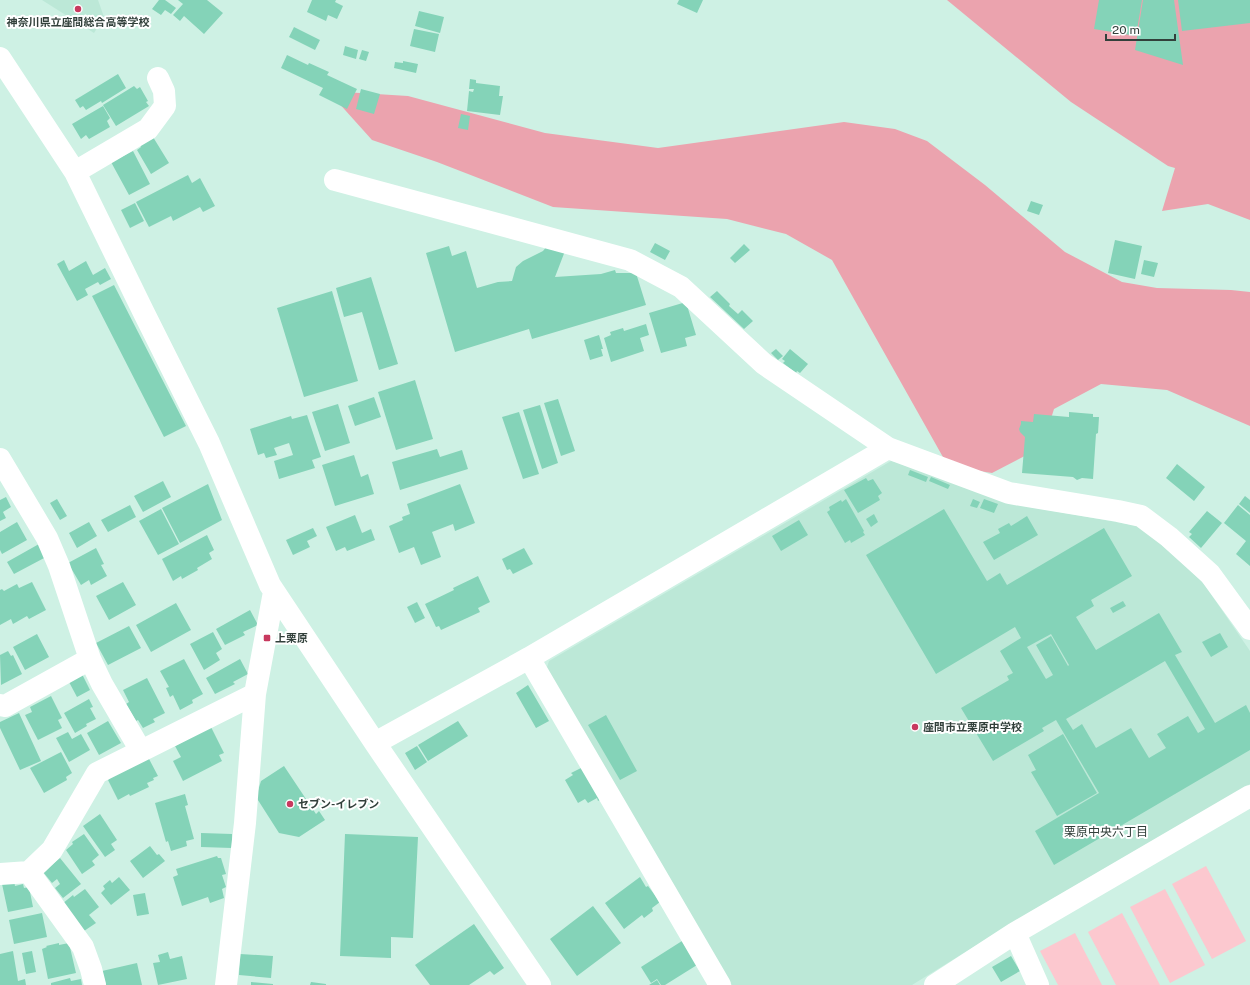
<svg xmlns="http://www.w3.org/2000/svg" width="1250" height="985" viewBox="0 0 1250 985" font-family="'Public Sans','Noto Sans JP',sans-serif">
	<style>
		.built { fill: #bce8d7 }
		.green { fill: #fcc8cf }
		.forest { fill: #eba3ae }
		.building { fill: #84d3b8; fill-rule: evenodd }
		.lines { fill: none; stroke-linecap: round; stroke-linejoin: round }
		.minor { stroke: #fff; stroke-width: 22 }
		.poi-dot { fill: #c8395f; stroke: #fff; stroke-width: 1.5 }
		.labels { text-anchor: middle; stroke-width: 4; stroke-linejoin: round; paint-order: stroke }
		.poi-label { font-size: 11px; font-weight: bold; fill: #32403b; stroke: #fff; text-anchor: start }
		.neighbourhood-label { font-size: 12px; fill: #32403b; stroke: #fff }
	</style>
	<rect width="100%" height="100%" fill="#cef1e4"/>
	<path class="built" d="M42,0H98L104,17L94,33Z
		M891,461L901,463L1007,503L1139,526L1175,556L1204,584L1250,651V784L1030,912L912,985H732L546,670L549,661Z"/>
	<path class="green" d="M1206,866L1246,941L1212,959L1172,884Z
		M1165,889L1205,965L1170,983L1130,907Z
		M1122,913L1160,985H1116L1088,932Z
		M1075,933L1102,985H1058L1040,951Z"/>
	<path class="forest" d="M947,0H1250V220L1208,204L1162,211L1175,168L1168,166L1071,102Z
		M328,91L408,96L545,133L658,148L844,122L895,129L927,141L985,185L1065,252L1122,282L1157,288L1231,290L1250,292V426L1167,390L1101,384L1054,409L1042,447L992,473L948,466L832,260L786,234L727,219L553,207L437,162L372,140Z"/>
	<path class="building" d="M159,0H165L176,8L171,14L165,10L161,15L152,9Z
		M178,0H207L223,13L204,34L184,16L180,21L173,15L183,4Z
		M312,0H336L335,2L343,6L337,19L328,15L326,21L307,12Z
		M679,0H703L697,13L677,4Z
		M1099,0H1142L1136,36L1094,29Z
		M1143,0H1174L1183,65L1135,50Z
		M1178,0H1250V23L1182,31Z
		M419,11L444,17L440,33L415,26Z
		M294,27L320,40L315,50L289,37Z
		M414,29L439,34L435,52L410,46Z
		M345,46L358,50L356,59L343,55Z
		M362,50L369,52L366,61L359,59Z
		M287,55L308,65L309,63L329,72L327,75L357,89L347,109L319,95L323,88L281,68Z
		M403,61L418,64L416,73L394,68L395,62L403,63Z
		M118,74L126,88L102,103L101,101L86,110L83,106L80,108L75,100Z
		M470,79L476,80V83L500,86L499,96H503L500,115L467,111L469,91L473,92L474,89H469Z
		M134,86L137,89L140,87L148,101L146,102L149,106L116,126L103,105Z
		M361,89L380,94L374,114L356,109Z
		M103,106L110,118L107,121L110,127L89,139L86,135L81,139L72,124Z
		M461,114L470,116L468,130L458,128Z
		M153,137L169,163L151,174L137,150L141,147L140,145Z
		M133,151L150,184L129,195L111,162Z
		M188,175L192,183L200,178L215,206L203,212L200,207L173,221L171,216L149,227L136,202Z
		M1031,201L1043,205L1039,215L1027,211Z
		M135,203L144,221L130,228L121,210Z
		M1115,240L1142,246L1135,279L1108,273Z
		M655,243L670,251L665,260L650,252Z
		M744,244L750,250L735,263L730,258Z
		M449,246L452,256L466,251L477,288L498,282L512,281L516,267L523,261L543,251L547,246L565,251L555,277L601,274L615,270L616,273H636L646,305L532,339L529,329L455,352L426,253Z
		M64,260L69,271L86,261L93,275L105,268L111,279L100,285L98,282L85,289L88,295L77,301L57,264Z
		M1144,260L1158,263L1154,277L1141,274Z
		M371,277L398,364L379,370L362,312L344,317L336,288Z
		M114,285L186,426L164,437L92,296Z
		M332,291L358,381L304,397L277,308Z
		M717,291L730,304L729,306L738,314L742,310L753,321L744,329L710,297Z
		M686,302L696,335L685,338L687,346L661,353L649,313Z
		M646,324L649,335L640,338L644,351L611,362L604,338L611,335L610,332L623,328L624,331Z
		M599,335L603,349H601L603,356L590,360L584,340Z
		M776,349L783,356L778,360L771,353Z
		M790,349L808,364L800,373L797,371L796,373L783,363L785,361L782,359Z
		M415,380L433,439L396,450L378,392Z
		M374,397L381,417L355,426L348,406Z
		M558,399L575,451L561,456L544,403Z
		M338,404L350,443L325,451L312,412Z
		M540,405L558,463L542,469L523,410Z
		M519,412L539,474L523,479L502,417Z
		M1069,412L1093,414V417H1099L1098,433L1096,434L1093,479L1082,478L1077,480L1073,477L1022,473L1025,437L1020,432L1019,429L1021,424V421L1033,422L1034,414L1069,417Z
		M307,415L321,457L312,460L315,468L279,479L274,461L293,455L289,443L274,448L277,455L266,458L264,453L258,455L250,429L291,416L292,419Z
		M437,449L440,457L462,450L468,469L400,490L392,462Z
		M354,455L361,477L368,474L374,494L335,506L322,465Z
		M1177,464L1205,487L1194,501L1166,478Z
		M910,470L928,477L926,482L908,475Z
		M931,477L950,485L948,489L929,481Z
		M866,478L868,481L873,479L882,493L878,496L880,500L858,513L844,490Z
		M163,481L171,497L143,512L134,496Z
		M208,484L222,520L180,543L162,508Z
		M460,484L475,523L455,531L453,524L432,532L441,557L421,565L414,547L399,553L389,526L403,520L402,517L410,514L407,504Z
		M1245,496L1250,500V513L1239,504Z
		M6,497L11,507L3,512L6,518L0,521V500Z
		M57,499L67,516L60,520L50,503Z
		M846,499L864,531L863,532L865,535L851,543L850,540L845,543L827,512L830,510L829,507L841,500L842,502Z
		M973,499L980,502L977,508L970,506Z
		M984,499L998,504L994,513L980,508Z
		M130,505L136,517L108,532L101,520Z
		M1238,505L1250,515V566L1236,554L1246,541L1224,523Z
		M161,509L179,544L158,555L139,521Z
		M944,509L987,581L1000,573L1007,585L1104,528L1132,576L1091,600L1094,606L1076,617L1096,650L1159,613L1182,652L1175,655L1215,723L1246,705L1250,713V750L1054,865L1035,831L1099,793L1056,720L1042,728L1044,731L993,761L961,708L1009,680L1007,676L1013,673L1000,651L1021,638L1015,627L936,674L866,555ZM1051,634L1069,665L1068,666L1051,636L1036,645L1053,675L1046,679L1027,647ZM1165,661L1205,729L1198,733L1188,716L1157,734L1166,748L1149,758L1131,728L1096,748L1082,724L1073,730L1066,719Z
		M1207,511L1222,523L1201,548L1189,537L1192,534L1189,532Z
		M874,514L878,522L871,527L866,519Z
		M355,515L362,533L371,529L375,540L347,551L345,547L336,551L326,527Z
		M1027,516L1038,535L994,560L983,542L1000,533L998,529L1009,523L1011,526Z
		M799,520L808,535L781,551L772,536Z
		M17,522L27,540L2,554L0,550V532Z
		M89,522L97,536L77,548L69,533Z
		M313,528L317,536L307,541L310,547L293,555L286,540Z
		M207,535L214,550L209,553L212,559L197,568L198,570L182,579L181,576L173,581L162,559Z
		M39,544L46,557L14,574L7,562Z
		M96,548L104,564L101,565L107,576L91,585L89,580L81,585L68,563Z
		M524,548L533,564L513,574L510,569L507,570L502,559Z
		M478,576L490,602L478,608L480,612L441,630L439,626L436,627L425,604L454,590L453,588Z
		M32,582L46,610L29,619L27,616L13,624L11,619L0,625V590L2,589L4,591L17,584L19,588Z
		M123,582L136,605L109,620L96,596Z
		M1123,601L1126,606L1113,613L1110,608Z
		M417,602L425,618L415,623L407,607Z
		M176,603L191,630L151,652L136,625Z
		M250,610L258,625L243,632L245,635L225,645L216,629Z
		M129,626L141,648L108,665L96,643Z
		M213,632L222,649L216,653L220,660L204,670L190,644Z
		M1220,633L1228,647L1211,657L1202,642Z
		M37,634L49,657L25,670L13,647Z
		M8,651L11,656L13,655L22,674L1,685L0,655Z
		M184,659L203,694L192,700L193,703L180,710L173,695L170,697L166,688L169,687L160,671Z
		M240,659L248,674L233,682L235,684L215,694L206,678Z
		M82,674L90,690L77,697L69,682Z
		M147,678L165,713L153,719L155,722L143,728L138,720L136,721L126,704L129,702L123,690Z
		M528,685L549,721L536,728L516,693Z
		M51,696L62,718L58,720L62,728L38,740L25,715L32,712L30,707Z
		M89,699L93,707L90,708L96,719L86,724L87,726L75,733L64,713Z
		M19,713L41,761L20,770L0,728V722Z
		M606,715L637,771L620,780L588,725Z
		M108,721L121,743L99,755L87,733Z
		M458,721L468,736L428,761L418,745Z
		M211,727L224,753L219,755L222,761L183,781L173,761L181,757L175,746Z
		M68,732L72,739L81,734L90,750L69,762L56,738Z
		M1063,734L1097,793L1057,816L1031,772L1036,770L1028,755Z
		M417,746L427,762L415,770L405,753Z
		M61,752L72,773L66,777L67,780L44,793L30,768Z
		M148,757L158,776L153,778L154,780L147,783L149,787L130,796L129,794L118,800L108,780L109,779L108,777Z
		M284,766L316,814L319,811L325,820L299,837L279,833L256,797L261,781Z
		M583,767L602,799L598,801L597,798L588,803L585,799L578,803L565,780L573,775L571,773Z
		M185,794L188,805L185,806L194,839L186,841L187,846L171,851L168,841L166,842L155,803Z
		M100,814L117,840L111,844L115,850L105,857L83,826Z
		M201,833L232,834V848L201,847Z
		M84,834L99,855L92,861L95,865L82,874L66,850L73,844L72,842Z
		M345,834L418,837L413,938L391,937V958L340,956Z
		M150,846L157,855L159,854L165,861L143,878L130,861Z
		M217,856L218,858H221L226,874L222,875L226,887L222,889L224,898L210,903L208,897L182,906L173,877L178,875L176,869Z
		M60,858L81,884L63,898L55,888L60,884L57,879L52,883L43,872Z
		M119,877L130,890L111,905L101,893L105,889L103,886L110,880L112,883Z
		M640,877L646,887L648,886L660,902L652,908L653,911L644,918L642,915L624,929L605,903Z
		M14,881L15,886L23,884L24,888L29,887L33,907L8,912L2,884Z
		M85,889L99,907L89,915L96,923L84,931L62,904L73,895L74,897Z
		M145,893L149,914L137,916L133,895Z
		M593,906L621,943L577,976L550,939Z
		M42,913L47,937L14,944L9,920Z
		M474,924L504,968L494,975L490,971L469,985H430L415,965Z
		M682,941L697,965L665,985H661L657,979L651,983L641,967Z
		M59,943V945L69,943L76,973L48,979L42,949L47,947L46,946Z
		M13,951L18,981L25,979L26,985H0V954Z
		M32,951L36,972L26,974L22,953Z
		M168,952L170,959L182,956L187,979L158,985L153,963L160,962L158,955Z
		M240,954L273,956L271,978L239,975Z
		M1011,956L1020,971L1001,982L992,967Z
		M137,963L142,985H106L102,971Z
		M70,978L71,981L81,979L82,985H51V983Z
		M657,980L660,985H649Z
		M251,982L273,984V985H251Z
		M311,982L326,984V985H310Z"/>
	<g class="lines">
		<path class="minor" d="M0,58L75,172L144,313L209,443L270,585L375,743L540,985
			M75,172L148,129L165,106L164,91L158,78
			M335,180L630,260L681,287L764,364L888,448L1009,493L1118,511L1141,516L1169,537L1210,574L1250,629
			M0,459L47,538L59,566L90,659L102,684L141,751
			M529,658L720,985
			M0,705L5,706L90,659
			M375,743L529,658L888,448
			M29,872L52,850L97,773L255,694
			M0,874L29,872L83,947L91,969L95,985
			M1015,933L1038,985
			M226,985L245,823L255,694L274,592
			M935,985L1015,933L1250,796"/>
	</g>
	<g class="poi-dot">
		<circle cx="78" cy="9" r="4"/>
		<rect x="263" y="634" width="8" height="8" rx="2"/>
		<circle cx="915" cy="727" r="4"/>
		<circle cx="290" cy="804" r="4"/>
	</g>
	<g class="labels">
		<g class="poi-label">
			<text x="78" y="26" text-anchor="middle">神奈川県立座間総合高等学校</text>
			<text x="275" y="642">上栗原</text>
			<text x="923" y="731">座間市立栗原中学校</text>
			<text x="298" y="808">セブン-イレブン</text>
		</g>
		<g class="neighbourhood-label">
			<text x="1106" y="836">栗原中央六丁目</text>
		</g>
	</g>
	<path d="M1106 34v6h69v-6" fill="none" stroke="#32403b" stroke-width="2"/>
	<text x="1112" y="34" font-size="12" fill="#32403b" stroke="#ffffff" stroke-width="3" paint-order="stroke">20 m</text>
</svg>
